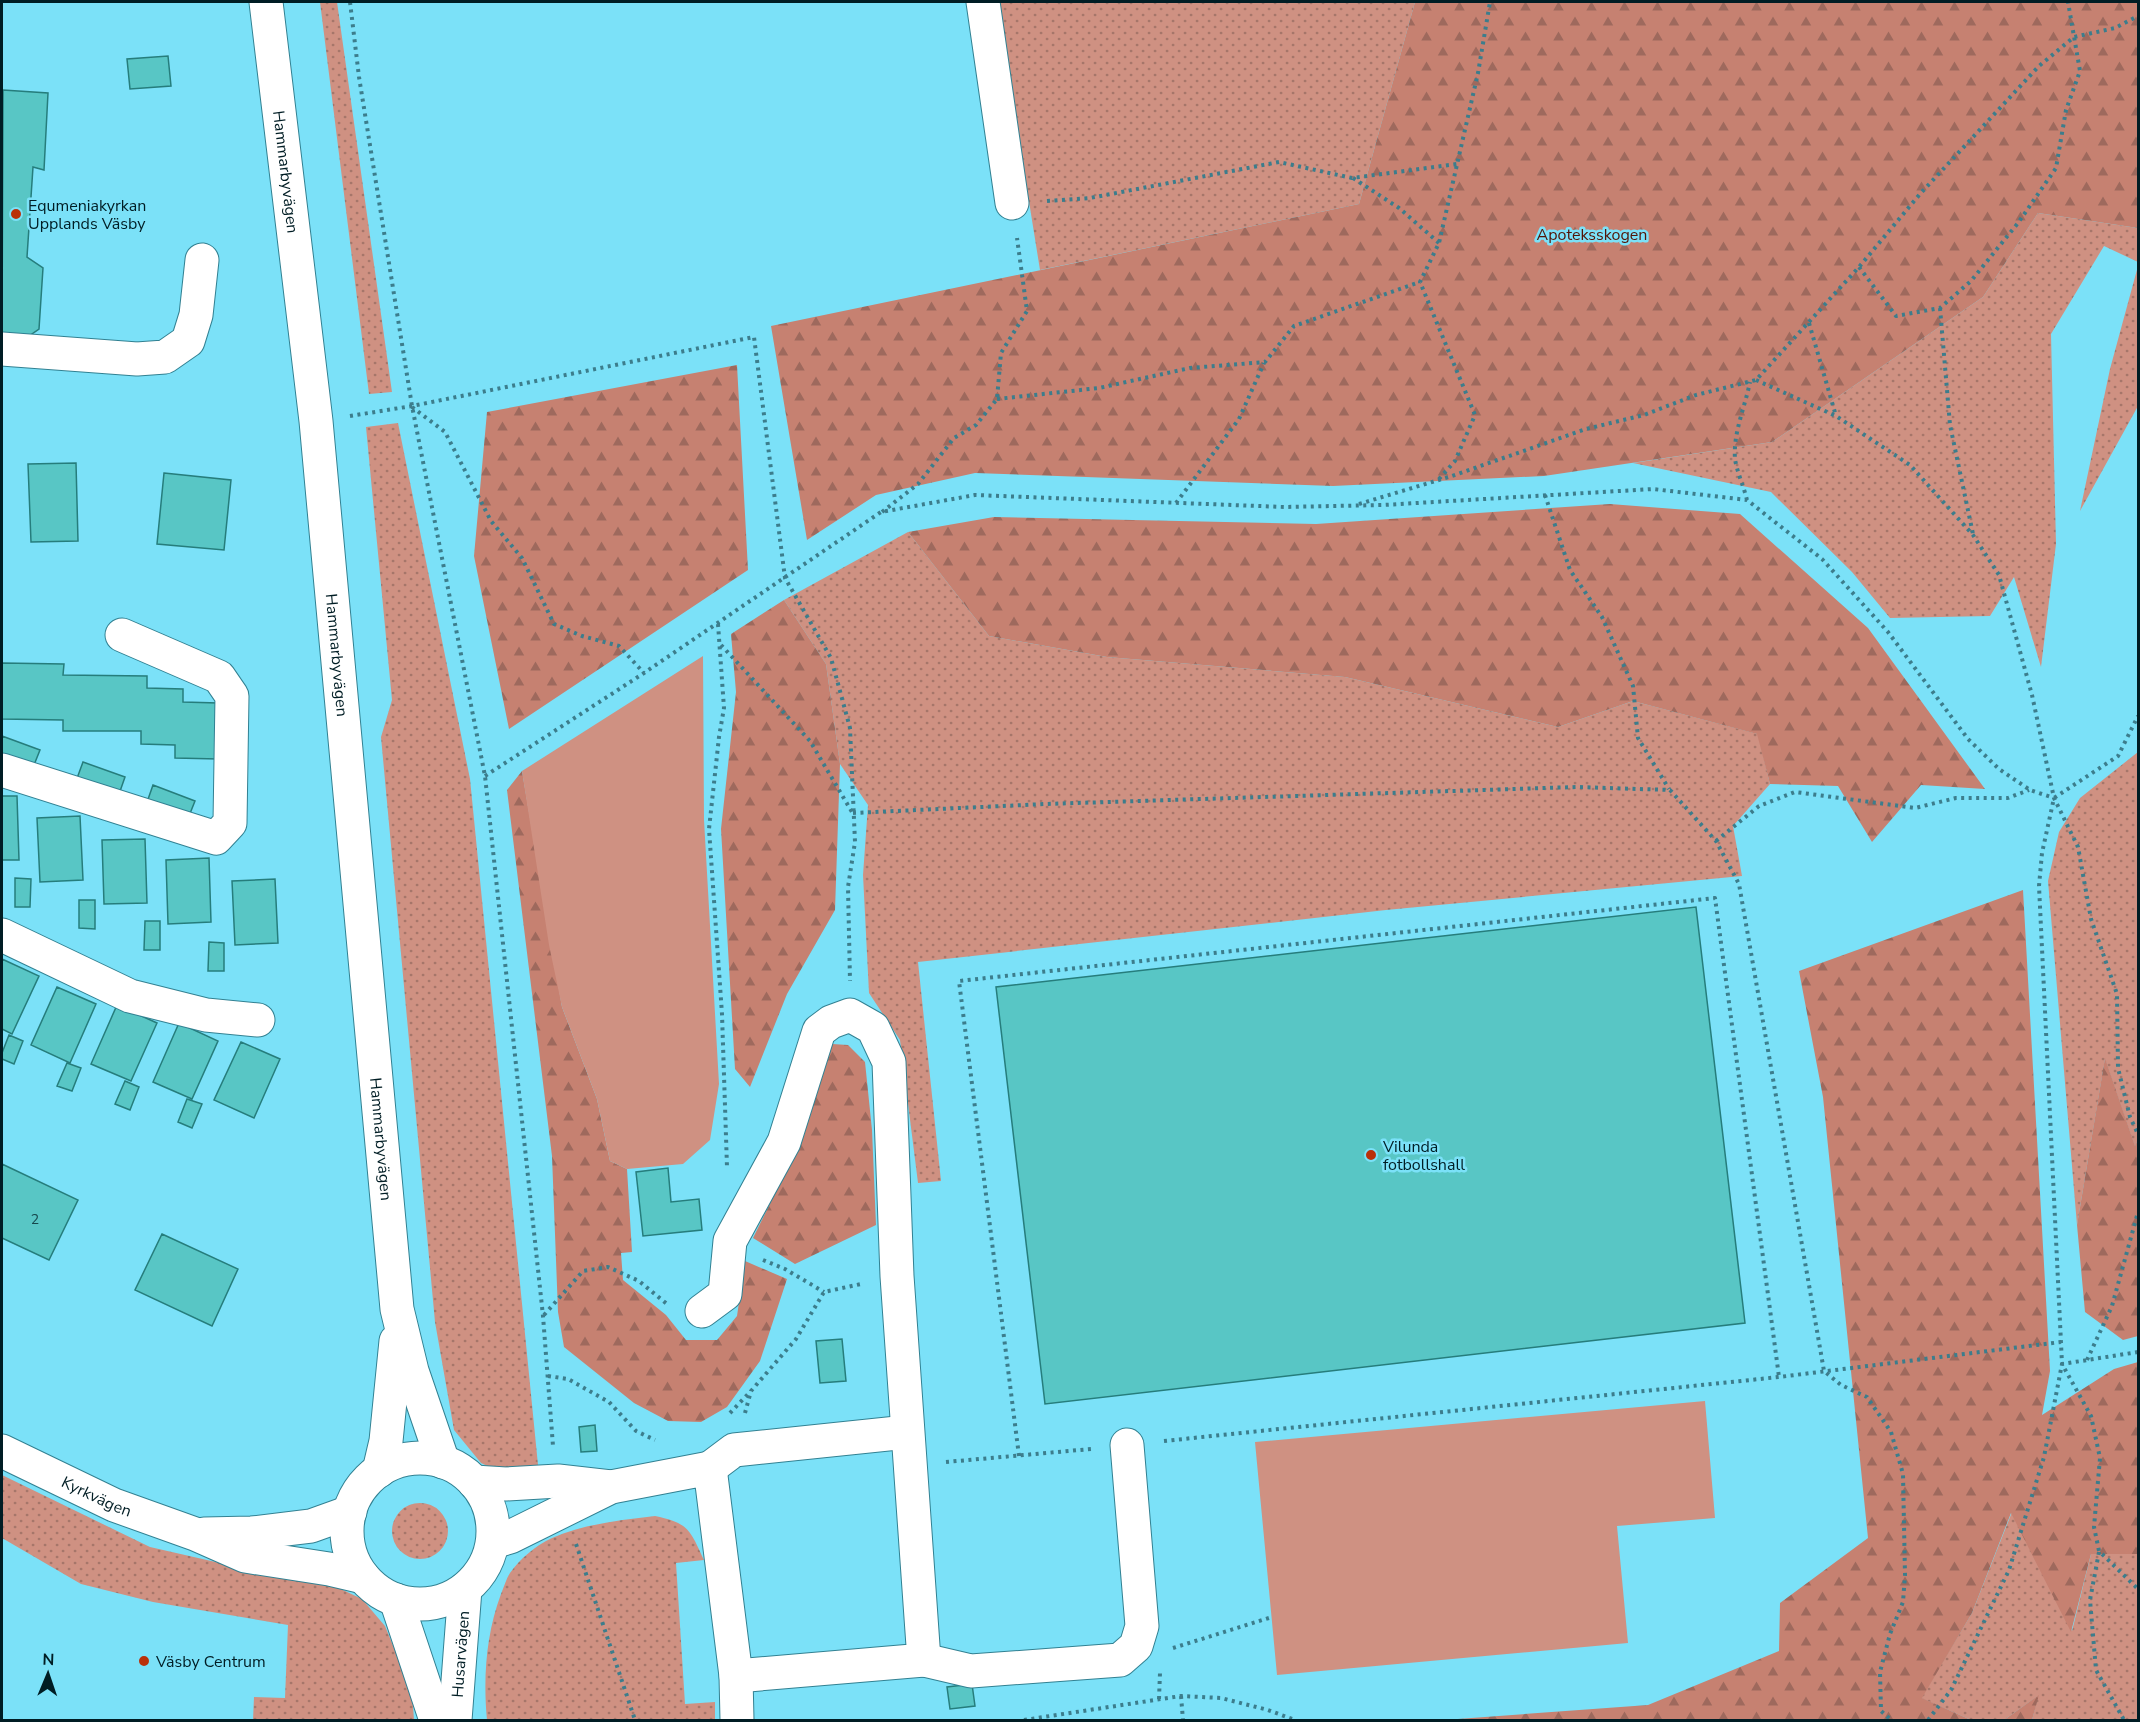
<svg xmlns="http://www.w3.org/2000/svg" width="2140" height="1722" viewBox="0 0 2140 1722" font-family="'Nunito Sans',sans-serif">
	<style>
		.grass { fill: url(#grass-dots) }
		.forest { fill: url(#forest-firs) }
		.pitch { fill: #cf9182 }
		.building { fill: #58c6c5; stroke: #267d7c; stroke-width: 1.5 }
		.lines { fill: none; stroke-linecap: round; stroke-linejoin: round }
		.minor-casing { stroke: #328192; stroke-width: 35 }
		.path { stroke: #3c7d8c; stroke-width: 4; stroke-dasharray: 3 4.5; stroke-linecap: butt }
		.minor { stroke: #fff; stroke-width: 33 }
		.poi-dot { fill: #ba3009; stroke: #7be1f8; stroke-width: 2 }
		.labels { text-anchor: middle; stroke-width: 5; stroke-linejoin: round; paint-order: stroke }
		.number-label { font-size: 14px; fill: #16474c }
		.street-label { font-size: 16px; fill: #001d24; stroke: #7be1f8 }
		.poi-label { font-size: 16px; fill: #001d24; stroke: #7be1f8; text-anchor: start }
		.park-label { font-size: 16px; fill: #521406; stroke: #7be1f8 }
	</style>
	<defs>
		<pattern id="grass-dots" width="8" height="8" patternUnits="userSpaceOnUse" patternTransform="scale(1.5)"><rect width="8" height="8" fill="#cf9182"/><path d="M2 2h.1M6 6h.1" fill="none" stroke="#a6766a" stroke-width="1.8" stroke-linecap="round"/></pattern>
		<pattern id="forest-firs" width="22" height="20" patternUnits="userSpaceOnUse" patternTransform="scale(1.5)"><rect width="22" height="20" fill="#c68171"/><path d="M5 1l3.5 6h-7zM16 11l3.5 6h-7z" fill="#9e695d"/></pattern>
	</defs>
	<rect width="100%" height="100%" fill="#7be1f8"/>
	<path class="grass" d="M320,2H337L392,392L369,394Z
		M997,2H1415L1359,204L1040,270Z
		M2038,213L2138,228V262L2104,246L2051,334L2056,544L2041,667L2014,577L1990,616L1890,618L1852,572L1771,492L1633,463L1772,442L1983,297Z
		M2138,266V406L2080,511L2110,369Z
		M398,423L470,779L538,1465L504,1474L481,1463L454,1430L435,1322L381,737L392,700L366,427Z
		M908,532L989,636L1107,657L1345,677L1558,727L1633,701L1758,734L1770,784L1733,826L1742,876L1386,910L918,962L941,1181L918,1183L900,1040L869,993L863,875L868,805L840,764L826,664L784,600Z
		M2138,752V1139L2135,1147L2105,1059L2077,1225L2048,881L2059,832L2080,798Z
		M2,1475L150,1547L264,1573L328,1583L362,1599L385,1626L412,1692L414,1720H253L254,1697L285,1698L288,1625L153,1602L81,1584L2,1538Z
		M392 1531a28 28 0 1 1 56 0a28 28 0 1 1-56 0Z
		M2012,1512L2072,1631L2091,1554H2138V1720H2032L2038,1696L2004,1720H1971L1921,1698L1972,1613Z
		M655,1516C689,1523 690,1530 704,1560L676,1563L685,1704L715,1702V1720H487C483,1678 486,1634 501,1594C504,1587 506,1579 510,1573C520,1559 536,1545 552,1538C584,1524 621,1520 655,1516Z"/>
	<path class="forest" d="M1415,2H2138V228L2038,213L1983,297L1772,442L1544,476L1333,486L975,473L876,495L807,540L771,326L1359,204Z
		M737,365L748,570L509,729L474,556L487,412Z
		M1610,504L1740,514L1868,628L1985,789L1921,785L1872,842L1838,786L1770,784L1757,734L1633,701L1558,727L1345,677L1107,657L989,636L908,532L994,517L1316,524Z
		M784,600L826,664L840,764L835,910L787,994L750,1087L735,1069L721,829L736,692L731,634Z
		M522,771L562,1007L597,1099L610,1161L627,1169L632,1252L621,1253L623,1280L666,1315L686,1340H717L737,1316L745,1261L787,1279L760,1361L727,1407L701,1422L668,1421L634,1403L564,1347L558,1312L552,1156L507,790Z
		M2023,890L2050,1371L2042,1415L2114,1369L2138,1362V1554H2091L2071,1632L2011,1513L1972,1613L1922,1698L1971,1720H1444L1648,1705L1779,1651L1780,1603L1868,1538L1823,1097L1799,971Z
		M832,1044L848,1045L865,1062L872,1130L876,1225L795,1264L753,1238L798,1147Z
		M2105,1058L2135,1146L2138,1139V1336L2123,1340L2085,1312L2077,1225Z
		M2039,1695L2032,1720H2004Z"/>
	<path class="pitch" d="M703,656L704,820L719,1084L710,1140L683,1164L627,1169L610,1161L597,1099L562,1007L549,945L522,771Z
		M1705,1401L1715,1518L1617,1526L1628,1643L1277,1675L1255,1442Z"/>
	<path class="building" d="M168,56L171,86L130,89L127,59Z
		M3,90L48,93L44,170L33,167L27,257L43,268L39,329L26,338L2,336Z
		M76,463L78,541L31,542L28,464Z
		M164,473L231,480L224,550L157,544Z
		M2,663L64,664L63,675L147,676V688L183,689V702L218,703V759L175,758V745L141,744V731H63V720L2,719Z
		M2,736L40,750L32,770L2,758Z
		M83,762L125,777L118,797L76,781Z
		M153,785L195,801L187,821L146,805Z
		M2,796H17L19,860H2Z
		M80,816L83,880L40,882L37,818Z
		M145,839L147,903L104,904L102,840Z
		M209,858L211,922L168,924L166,860Z
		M15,878L31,879L30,907H15Z
		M275,879L278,943L235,945L232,881Z
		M79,900H95V929L79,928Z
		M1696,907L1745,1323L1045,1404L996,987Z
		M145,921H160V950H144Z
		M209,942L224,943V971H208Z
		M2,959L39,976L12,1034L2,1029Z
		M57,987L96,1004L70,1063L31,1045Z
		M117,1005L157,1023L131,1081L91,1064Z
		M179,1023L218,1041L192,1099L153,1082Z
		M9,1035L23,1041L14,1064L2,1059V1053Z
		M241,1042L280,1059L254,1118L214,1100Z
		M67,1063L81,1068L72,1091L57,1086Z
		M125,1081L139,1087L130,1110L115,1104Z
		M187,1099L202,1104L192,1128L178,1122Z
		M2,1164L78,1200L49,1260L2,1238Z
		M668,1168L671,1202L699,1199L702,1230L643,1236L636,1172Z
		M162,1234L238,1269L212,1326L135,1290Z
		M842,1339L846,1381L820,1383L816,1341Z
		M595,1425L597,1451L581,1452L579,1427Z
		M972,1684L975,1706L950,1709L947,1687Z"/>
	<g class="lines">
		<g class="minor-casing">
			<g id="minor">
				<path id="s1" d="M266,2L316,421L397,1309L412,1371L443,1462"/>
				<path d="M983,2L1012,203"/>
				<path d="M2,349L137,359L165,357L188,341L196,315L202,260"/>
				<path d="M2,770L216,838L230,823L232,696L219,677L122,635"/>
				<path d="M2,935L130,996L206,1015L258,1020"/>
				<path d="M702,1311L725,1294L730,1241L784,1142L819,1031L831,1022L850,1015L873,1028L889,1062L897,1276L924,1660L736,1676"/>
				<path id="s2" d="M2,1451L114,1505L195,1534L245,1556L329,1569L363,1577"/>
				<circle cx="420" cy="1531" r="73"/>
				<path d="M710,1468L734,1450L907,1432"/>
				<path d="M379,1471L386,1441L396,1341"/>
				<path d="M474,1482L506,1484L558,1481L611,1487"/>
				<path d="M204,1534L252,1533L311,1526L350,1512"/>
				<path d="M493,1542L510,1537L611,1487L710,1468L736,1676L737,1720"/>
				<path d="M396,1600L436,1720"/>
				<path d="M924,1660L971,1671L1120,1660L1136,1646L1142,1626L1127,1445"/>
				<path id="s3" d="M455,1720L465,1589"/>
			</g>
		</g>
		<path class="path" d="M350,2L359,77L412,406L485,776L543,1316L553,1446
			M1353,178L1399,208L1439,243
			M1047,201L1090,198L1279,162L1352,178L1457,164
			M1859,267L1896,316L1940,308L1971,281L2018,223L2056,168L2066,110L2080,71L2068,2
			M1940,308L1950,425L1973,534
			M1809,323L1836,416
			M1756,380L1836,416L1910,465L1973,535L1999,575L2032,695L2054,798L2078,847L2091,919L2117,994L2118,1068L2130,1117L2138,1134
			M997,399L1099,388L1190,368L1265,362L1294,326L1420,282
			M412,407L445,432L491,521L522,558L554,624L582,636L619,646L644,673
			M350,416L412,406L754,337L785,578L831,658L850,728L855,842L848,887L850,981
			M1439,479L1455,461L1475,415L1420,282L1439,243L1478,73L1490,2
			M1545,495L1570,570L1602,617L1633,686L1638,738L1669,789
			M1747,500C1744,487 1737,472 1735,459C1733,433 1745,407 1750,382
			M1176,503L1239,419L1264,363
			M1359,504L1452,476L1586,429L1644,415L1696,395L1756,380L1859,267L1920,194L2039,66L2074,37L2115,28L2138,16
			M882,512L918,484L954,438L976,425L997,399L1001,353L1027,311L1017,238
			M718,624L724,708L719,737L709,829L722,1014L727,1167
			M721,645L810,741L852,812
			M485,776L644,673L881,512L975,495L1284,507L1383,505L1653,489L1747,500L1822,559L1888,632L1968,739L1999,769L2030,790L2054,798
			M853,813L1045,804L1577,787L1670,790L1716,841L1739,884L1824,1371L1841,1385L1867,1397L1891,1432L1903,1474L1905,1575L1903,1602L1890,1634L1880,1672L1881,1711L1891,1720
			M1716,841L1759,806L1795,792L1915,808L1956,798H2008L2029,790
			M763,1260L785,1269L824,1292
			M544,1315L583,1271L608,1267L639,1281L667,1304
			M2138,1352L2062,1364L2091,1416L2100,1458L2094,1527L2099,1551L2138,1589
			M2087,1360L2112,1306L2138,1212
			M548,1376L568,1379L609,1402L636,1431L655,1440
			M730,1413L750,1392
			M745,1413L751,1391L796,1339L824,1292L861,1284
			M1164,1441L1779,1377L2061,1342
			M1019,1456L959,981L1715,898L1779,1377
			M946,1462L1091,1449
			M576,1544L635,1720
			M2099,1552L2090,1600L2096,1670L2124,1720
			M1173,1648L1272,1617
			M1181,1696L1183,1720
			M1159,1699L1160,1673
			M1024,1720L1181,1696L1221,1698L1268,1710L1295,1720
			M1928,1720L1951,1690L2009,1570L2044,1457L2062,1364L2039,886L2042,853L2054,798L2118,756L2138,716"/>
		<use href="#minor" class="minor"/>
	</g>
	<g class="poi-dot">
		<circle cx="16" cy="214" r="6"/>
		<circle cx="1371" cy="1155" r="6"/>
		<circle cx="144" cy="1661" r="6"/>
	</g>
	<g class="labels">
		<g class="number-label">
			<text x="35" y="1224">2</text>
		</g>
		<g class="street-label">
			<text dy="6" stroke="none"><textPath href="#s1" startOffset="171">Hammarbyvägen</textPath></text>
			<text dy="6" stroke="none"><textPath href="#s1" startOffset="657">Hammarbyvägen</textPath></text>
			<text dy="6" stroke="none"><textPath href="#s1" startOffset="1143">Hammarbyvägen</textPath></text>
			<text dy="6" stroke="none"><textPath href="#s2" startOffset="105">Kyrkvägen</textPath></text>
			<text dy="6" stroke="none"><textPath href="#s3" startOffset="66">Husarvägen</textPath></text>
		</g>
		<g class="poi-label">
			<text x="28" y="211">Equmeniakyrkan<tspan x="28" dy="18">Upplands Väsby</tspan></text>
			<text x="1383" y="1152">Vilunda<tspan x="1383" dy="18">fotbollshall</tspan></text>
			<text x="156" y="1667">Väsby Centrum</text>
		</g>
		<g class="park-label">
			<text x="1592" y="240">Apoteksskogen</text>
		</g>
	</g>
	<rect width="2140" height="1722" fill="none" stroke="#001d24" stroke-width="6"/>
	<g transform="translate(48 1674) rotate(2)" stroke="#7be1f8" stroke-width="4.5" paint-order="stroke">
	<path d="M0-4.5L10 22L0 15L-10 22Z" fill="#001d24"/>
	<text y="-9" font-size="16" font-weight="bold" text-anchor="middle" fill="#001d24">N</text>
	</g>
</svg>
